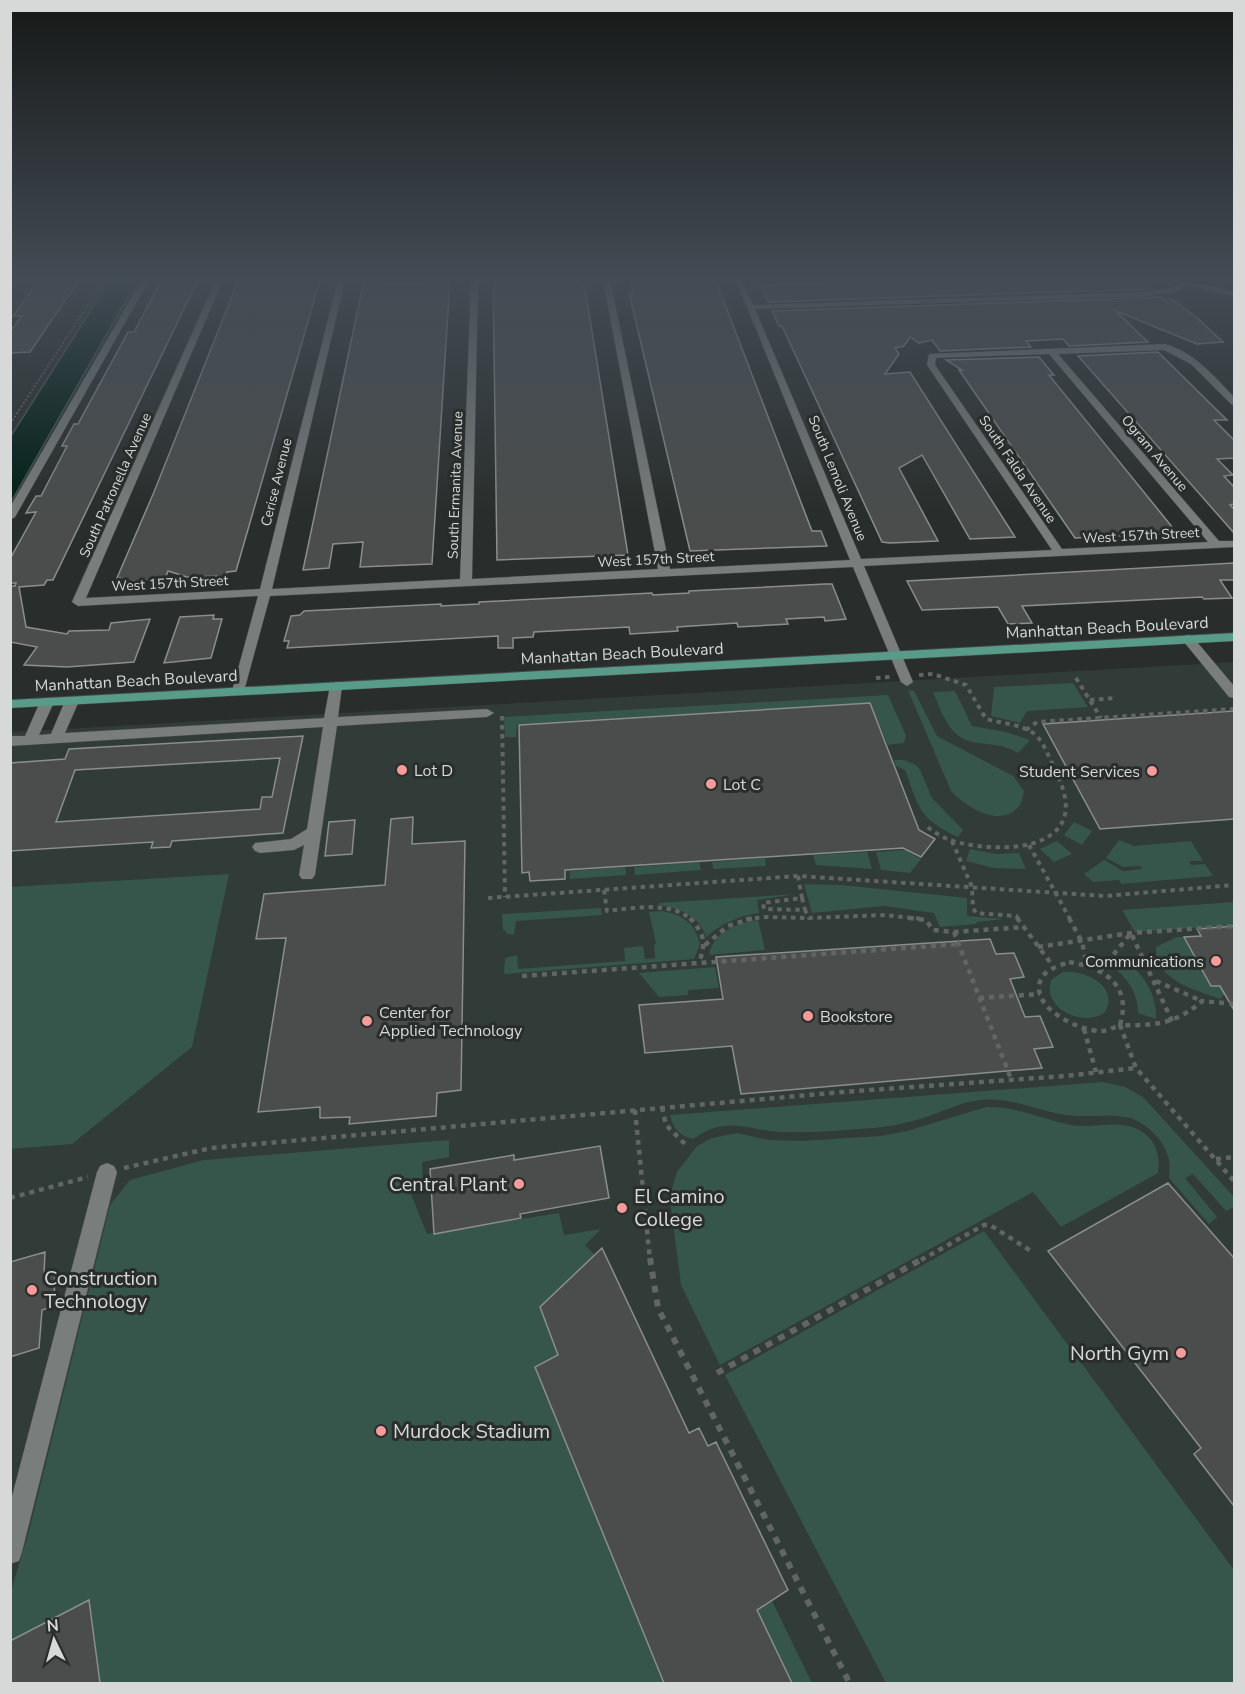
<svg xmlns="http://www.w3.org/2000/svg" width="1245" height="1694" viewBox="0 0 1245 1694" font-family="'Nunito Sans',sans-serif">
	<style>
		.built { fill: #313b38 }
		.green { fill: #36564c }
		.water { fill: #001e15; stroke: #405650; stroke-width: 1.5 }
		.building { fill: #4a4d4c; stroke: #8a8e8c; stroke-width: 1.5; fill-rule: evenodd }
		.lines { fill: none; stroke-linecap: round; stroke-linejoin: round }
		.minor-casing { stroke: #454847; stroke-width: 1 }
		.major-casing { stroke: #454847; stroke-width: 1 }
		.path-far3 { stroke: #616563; stroke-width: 2; stroke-dasharray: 2 2; stroke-linecap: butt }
		.path-far2 { stroke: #616563; stroke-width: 4; stroke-dasharray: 4.5 4.5; stroke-linecap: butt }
		.path-far1 { stroke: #616563; stroke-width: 4.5; stroke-dasharray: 5 5; stroke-linecap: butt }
		.path { stroke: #616563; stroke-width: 6; stroke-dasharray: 7 7; stroke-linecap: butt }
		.minor { fill: #797d7b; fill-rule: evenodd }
		.major { fill: #579b88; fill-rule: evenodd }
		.poi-dot { fill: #f59b99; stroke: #292d2b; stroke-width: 2 }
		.labels { text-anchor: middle; stroke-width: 6; stroke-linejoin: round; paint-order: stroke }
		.far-street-label { font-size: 14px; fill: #d6d9d8; stroke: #292d2b }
		.street-label { font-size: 16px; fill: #d6d9d8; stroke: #292d2b }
		.poi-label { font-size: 16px; fill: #d6d9d8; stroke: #292d2b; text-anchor: start }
		.near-poi-label { font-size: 20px; fill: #d6d9d8; stroke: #292d2b; text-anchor: start }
	</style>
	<rect width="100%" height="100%" fill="#292d2b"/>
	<path class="built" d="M1234,662V1683L11,1684V732Z"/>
	<path class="green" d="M1073,683L1088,707L1027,711L1020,723L991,716L994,687Z
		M908,690L914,691L937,736L1013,776L1024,791C1023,795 1022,802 1020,805C1003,830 965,807 951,791Z
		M955,691L972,726L1006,732L1030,740L1018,753C1003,744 989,745 973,742C948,737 942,712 933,692Z
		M888,695L906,736L904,743L888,745L870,703L517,724L516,737H505L504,717Z
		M894,760H904L916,765L920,770L932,798L963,830L958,837C919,819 919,808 905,770L896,766Z
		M1074,822L1092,831L1082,845L1064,835Z
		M1119,840L1134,846L1191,841L1203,861H1189L1191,865L1205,864L1213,876L1121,884L1119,880L1093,882L1084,874L1104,860L1123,871L1142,869L1140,866L1123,867L1106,858Z
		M1057,841L1072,854L1054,862L1040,849Z
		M970,849L997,854L1019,853L1026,869L994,868L966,861Z
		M905,850L921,859L910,873L881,870L876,852Z
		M867,852L872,869L816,865L813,855Z
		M765,858L766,866L713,869L712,862Z
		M699,862L701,870L635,875L634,867Z
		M625,867L626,875L570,879V871Z
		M229,874L192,1047L72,1144L11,1149V887Z
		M804,884L841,885L967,898V916L1004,919L976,922L977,924L940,927L934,913L884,906L812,913Z
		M797,894L757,900L759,913C738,916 723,923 706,937C699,915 680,909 659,905V903Z
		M1234,902V925L1135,932L1122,910Z
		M601,908L602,915L516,921L514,935L508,934L503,929L502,914Z
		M661,911C682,914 695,923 700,944L694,959L504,974L505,958L517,955L518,969L625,961L624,948L643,946L645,959L655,958L654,945L656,943L649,912Z
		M758,920L765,950L709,955C713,932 738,922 758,920Z
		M1177,937H1184L1211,986H1220L1225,994L1220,999C1195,990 1154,980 1156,947Z
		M1127,961C1145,977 1157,995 1156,1019L1138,1013C1138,995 1130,982 1117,970Z
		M715,967L719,988L688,990V995L659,997L639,973Z
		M1063,972C1084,969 1120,986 1105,1012C1084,1029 1039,1007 1052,979Z
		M1103,1082L1125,1087L1143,1097L1234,1197V1207L1226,1211L1193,1174L1185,1178L1217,1217L1209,1224L1169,1178C1169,1172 1170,1165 1169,1160C1166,1142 1147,1123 1130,1118C1110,1113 1087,1118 1066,1115C1037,1111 1012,1097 982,1100C963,1101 947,1110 929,1116C907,1124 881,1128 858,1129C833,1131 809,1133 784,1132C746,1131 729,1114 693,1139C679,1136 673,1128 670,1115Z
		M986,1107C1015,1106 1043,1119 1071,1125C1088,1128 1105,1123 1122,1125C1149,1128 1162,1148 1158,1173L1061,1227L1033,1192L720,1365L681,1285L671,1207L672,1189L677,1172L697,1146L712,1138L737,1133L769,1140L802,1141L880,1136L907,1131Z
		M449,1140V1157L422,1162L423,1180L407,1184L427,1234L559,1213L564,1235L601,1229L585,1245L595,1255L602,1248L689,1433L699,1428L708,1446L716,1442L788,1590L772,1601L812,1683L11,1684V1591L29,1531L110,1205L130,1180L204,1160Z
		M984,1231L1234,1570V1683H886L725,1375Z"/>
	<path class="water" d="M110,280H141L129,295L11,502V436Z"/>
	<path class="building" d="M39,280H79L30,352L10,353V332L22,316H13Z
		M198,280L53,580H47L44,585L19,587L26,627L67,634L69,631L109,630L111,623L150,619L134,662L67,667L24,665L37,647L10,642V586H15L16,583H10V559L36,512L26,513L36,496H41L67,446H62L74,424H78L128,332H134L161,281Z
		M241,280H320L236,571L227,572L226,576L187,577L168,571L165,579L118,582L120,578H117L154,492L238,281Z
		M364,280H382L381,283L393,284L426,283V280H450L432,564L360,567L363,542L333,544L329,568L303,570Z
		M493,280H521V282L581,281L583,288H585L628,555L497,560Z
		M630,280L716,281L812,531H821L827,546L690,551L635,318L629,292H633Z
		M881,280H1142L1152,289L768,302L760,285Z
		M1161,297L1164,300L1171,299L1195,316L1223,342L1197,344L1116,311L1148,342L1069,346L1063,339L1026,341L1031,347L940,351L932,340L919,343L910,337L904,346L895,348L899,354L885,374L910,372L1015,537L970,539L922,455L899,468L938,541L890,543L882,542L782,326H779L772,311Z
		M1158,352L1227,420H1214L1234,440V458L1217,459L1233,475L1224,476L1234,487V504L1230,505L1234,509V533L1078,356Z
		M1039,357L1054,375H1049L1177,533L1075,538L959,370H962L946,360Z
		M1234,563V580H1220L1232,598L1204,599L1202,597L1022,606L1032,623L1008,624L998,607L922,610L907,581Z
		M825,584H832L846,619L825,621L824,617L786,619L788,624L738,627L737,623L677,627L678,631L630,634L629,627L534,632L533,637L513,638V648H498V636L287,648L289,641H284L291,616L300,615L304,611L441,604V606L479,604V602L652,593L653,595L689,593V591Z
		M214,615L213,619H222L211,658L164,663L180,617Z
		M870,703L919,830L935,839L921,857L903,848L565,870V879L530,881L529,872L522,873L519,725Z
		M1234,711V819L1100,829L1043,724Z
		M303,736L283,833L172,841L170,847L151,848L153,842L10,851V763L65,759L69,749ZM280,758L272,797H262L260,809L56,822L75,770Z
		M413,817L412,844L465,841L461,1090L437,1093L436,1116L349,1124L350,1117L320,1118V1107L258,1112L286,938L256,939L264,894L385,885L391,819Z
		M355,820L352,854L325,856L329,822Z
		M1234,926V1010L1220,986H1211L1184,937L1201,936L1197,929Z
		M990,939L996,954L1014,953L1024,977L1010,979L1025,1017L1040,1016L1053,1047L1034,1049L1042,1068L741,1094L732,1046L645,1053L639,1005L723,999L716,957Z
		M600,1146L609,1198L520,1214L521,1218L434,1234L430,1169L514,1155V1160Z
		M1168,1183L1234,1258V1506L1194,1454L1201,1448L1048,1251Z
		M602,1248L689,1433L699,1428L708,1446L716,1442L788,1590L757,1610L792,1683H664L535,1367L558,1355L540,1307Z
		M45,1252L44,1274L55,1270L54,1306L42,1310L39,1348L10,1357V1262Z
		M89,1600L100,1683H10V1641Z"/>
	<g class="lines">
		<g class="minor-casing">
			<path id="minor" d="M14,280H22L10,291V284Z
				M146,280H154L144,289L15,517L10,520V507L137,288Z
				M216,280H223L86,598L260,589L338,280H345L272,589L460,579L471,280H478L472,579L658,569L603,280H610L670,569L850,560L736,280H742L753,305L1146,292L1172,288L1185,280L1234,292V296L1188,285L1172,293L1146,296L755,309L861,559L1052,550L927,365L929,354L1165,344C1195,353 1213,375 1234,397V405L1231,404L1191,364L1164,350L1058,354L1219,541H1234V547L864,566L913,682L907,686L901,682L853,567L270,596L244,691L238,695L232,691L258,596L78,606L72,602ZM1049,354L1208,542L1062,549L935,365L936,358Z
				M1188,635L1192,636L1234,686V698L1229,697L1184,642L1182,639L1184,636Z
				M336,682L342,686L338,717L487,709L494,713L487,717L337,726L315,875L312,879H302L299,875L304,845L294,850L260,853L255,851L252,847L255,843L291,839L307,829L323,727L10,746V736H25L40,702L47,698L54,702L39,735L51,734L65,701L72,697L79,701L65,733L324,718L330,686Z
				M107,1163L114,1166L117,1172L22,1552L19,1561L10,1564V1504L97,1172L100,1166Z"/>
		</g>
		<g class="major-casing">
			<path id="major" d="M1234,633V641L10,708V700Z"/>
		</g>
		<path class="path-far3" d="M99,281L133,280
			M10,424L94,296L101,280"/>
		<path class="path-far2" d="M919,675L933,674L966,685L986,719C1001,723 1017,724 1030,731C1042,737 1047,754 1053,765C1060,780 1070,801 1064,818C1051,856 976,850 947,839C940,836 933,831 927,827
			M876,678L890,677
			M1076,678L1101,718
			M1090,700L1115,698
			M502,716L505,897
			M1026,730L1037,722L1234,709
			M952,841L972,887L973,908L976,913L1016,916L1019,919
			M1029,845L1070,919
			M798,876L802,898L763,903L764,909L805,910L809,918L885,915L922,919
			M604,890L607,911C635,908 668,901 691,919
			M488,898L798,876L1105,896L1234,885
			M802,898L805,910
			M746,919L766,917L809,918"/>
		<path class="path-far1" d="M690,918C705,935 706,942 699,963
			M909,918L926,920L933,930L954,932L1025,927
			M1017,918L1053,966
			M1069,918L1082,942L1087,964
			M954,932L1011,1079
			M705,945L728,926L753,918
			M1038,947L1131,933L1234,926
			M1069,962C1105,968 1132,985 1120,1025C1114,1027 1108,1031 1102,1031C1080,1032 1028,1007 1041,979C1046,969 1059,966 1069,962Z
			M1101,970L1131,933L1173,1023
			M522,976L959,944
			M1156,981L1202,1001
			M979,998L1040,994
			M1234,1004L1202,1001C1177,1024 1153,1026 1120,1025L1136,1068L1234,1181
			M1084,1029L1096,1072
			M662,1107L666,1125L688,1147
			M635,1110L650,1260
			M1216,1159L1234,1157
			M124,1168L211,1148L843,1092L1065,1076L1136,1068
			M10,1198L88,1177
			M921,1260L984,1225H990L1031,1251"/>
		<path class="path" d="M650,1258L658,1308L850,1684
			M717,1373L924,1258"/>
		<use href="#minor" class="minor"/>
		<use href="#major" class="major"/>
	</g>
	<linearGradient id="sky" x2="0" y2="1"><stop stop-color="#171918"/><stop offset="0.54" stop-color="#434c55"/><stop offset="1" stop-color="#434c55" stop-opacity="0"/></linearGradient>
	<rect width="1245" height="517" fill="url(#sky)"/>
	<g class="poi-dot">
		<circle cx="402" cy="770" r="6"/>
		<circle cx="1152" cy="771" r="6"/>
		<circle cx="711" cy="784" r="6"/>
		<circle cx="1216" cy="961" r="6"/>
		<circle cx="808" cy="1016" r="6"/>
		<circle cx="367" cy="1021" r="6"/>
		<circle cx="519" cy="1184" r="6"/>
		<circle cx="622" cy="1208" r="6"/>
		<circle cx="32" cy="1290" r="6"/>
		<circle cx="1181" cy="1353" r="6"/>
		<circle cx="381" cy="1431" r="6"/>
	</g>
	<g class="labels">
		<g class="far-street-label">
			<text transform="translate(1155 453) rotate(50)" y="5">Ogram Avenue</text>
			<text transform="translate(1018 469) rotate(56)" y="5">South Falda Avenue</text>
			<text transform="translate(838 478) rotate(68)" y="5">South Lemoli Avenue</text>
			<text transform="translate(276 482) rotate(-76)" y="5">Cerise Avenue</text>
			<text transform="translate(115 485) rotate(-66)" y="5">South Patronella Avenue</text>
			<text transform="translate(455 485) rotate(-88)" y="5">South Ermanita Avenue</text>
			<text transform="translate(1141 535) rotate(-3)" y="5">West 157th Street</text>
			<text transform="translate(656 559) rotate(-3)" y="5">West 157th Street</text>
			<text transform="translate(170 583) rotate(-3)" y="5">West 157th Street</text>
		</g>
		<g class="street-label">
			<text transform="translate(1107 627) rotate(-3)" y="6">Manhattan Beach Boulevard</text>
			<text transform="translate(622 653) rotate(-3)" y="6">Manhattan Beach Boulevard</text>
			<text transform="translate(136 680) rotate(-3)" y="6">Manhattan Beach Boulevard</text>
		</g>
		<g class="poi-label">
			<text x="414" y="776">Lot D</text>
			<text x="1140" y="777" text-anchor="end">Student Services</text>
			<text x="723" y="790">Lot C</text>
			<text x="1204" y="967" text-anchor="end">Communications</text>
			<text x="379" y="1018">Center for<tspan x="379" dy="18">Applied Technology</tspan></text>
			<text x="820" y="1022">Bookstore</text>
		</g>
		<g class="near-poi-label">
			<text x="507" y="1191" text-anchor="end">Central Plant</text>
			<text x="634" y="1203">El Camino<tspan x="634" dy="23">College</tspan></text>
			<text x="44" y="1285">Construction<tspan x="44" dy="23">Technology</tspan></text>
			<text x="1169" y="1360" text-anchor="end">North Gym</text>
			<text x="393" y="1438">Murdock Stadium</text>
		</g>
	</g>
	<rect width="1245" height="1694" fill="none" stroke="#d6d9d8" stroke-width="24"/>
	<g transform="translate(54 1640) rotate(355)" stroke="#292d2b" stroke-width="4.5" paint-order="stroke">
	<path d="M0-4.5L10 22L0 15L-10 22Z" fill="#d6d9d8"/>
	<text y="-9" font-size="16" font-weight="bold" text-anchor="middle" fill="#d6d9d8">N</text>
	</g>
</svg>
